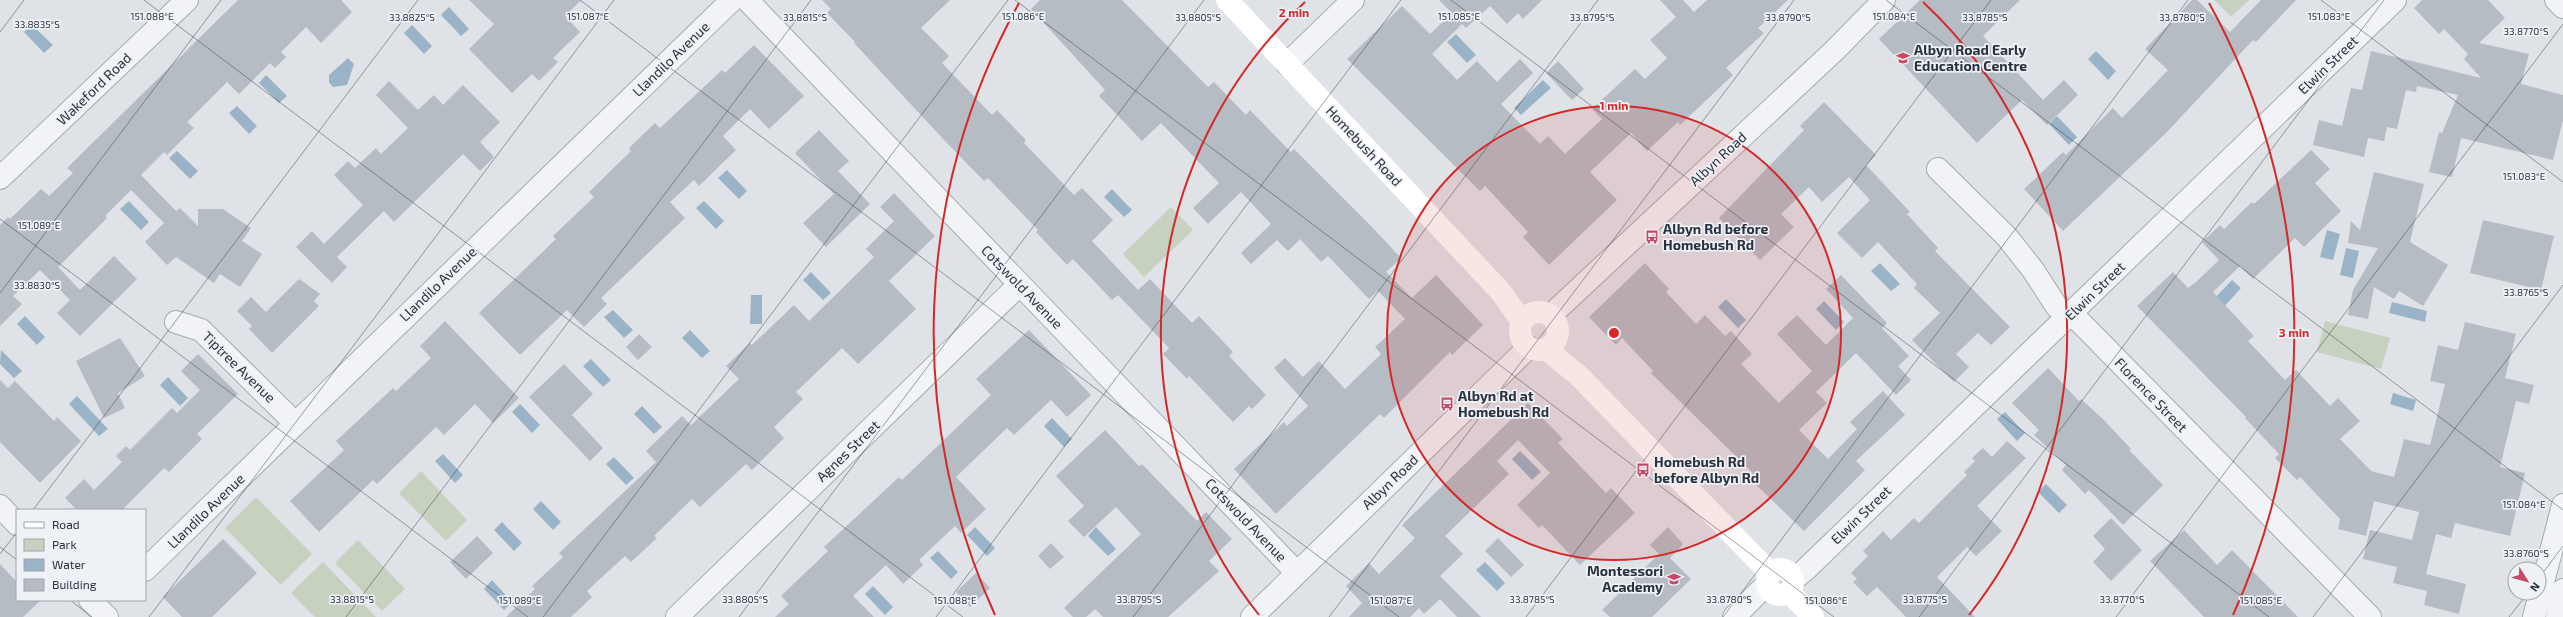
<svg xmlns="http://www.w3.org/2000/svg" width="2563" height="617" viewBox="0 0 2563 617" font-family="'Exo 2',sans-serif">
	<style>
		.green { fill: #c6d1c0 }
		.water { fill: #9bb3c6 }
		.building { fill: #b6bcc4 }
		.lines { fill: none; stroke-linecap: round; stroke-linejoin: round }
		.street-casing { stroke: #a5aab1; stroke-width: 24 }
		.street { stroke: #f1f3f6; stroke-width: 22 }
		.secondary { stroke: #fff; stroke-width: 22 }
		.ticks { fill: none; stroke: #29323d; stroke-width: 1; stroke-opacity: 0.45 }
		.ring { fill: none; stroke: #d62828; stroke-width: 2 }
		.labels { text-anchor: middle; stroke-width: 3.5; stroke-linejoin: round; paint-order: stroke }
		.poi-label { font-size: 14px; font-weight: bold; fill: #29323d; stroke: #eef1f5; text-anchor: start }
		.street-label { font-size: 14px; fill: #29323d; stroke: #eef1f5 }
		.ticks-label { font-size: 10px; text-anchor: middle; fill: #29323d; stroke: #eef1f5; stroke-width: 3.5; stroke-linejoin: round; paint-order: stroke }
		.centre { fill: #d62828; stroke: #eef1f5; stroke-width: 2 }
		.ring-label { font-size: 12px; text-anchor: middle; font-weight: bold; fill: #d62828; stroke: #eef1f5; stroke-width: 3.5; stroke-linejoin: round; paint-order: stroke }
	</style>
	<rect width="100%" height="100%" fill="#dfe3e7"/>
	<path class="green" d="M2214,0H2249L2231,17Z
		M1171,207L1193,230L1144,277L1123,254Z
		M2325,321L2390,338L2381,369L2317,352Z
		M421,471L467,520L446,541L399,493Z
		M256,497L312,554L281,585L225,528Z
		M358,540L405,589L382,611L335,563Z
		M323,562L376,617H315L291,593Z"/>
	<path class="water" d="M449,7L469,29L461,36L441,15Z
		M32,25L53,45L44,53L24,32Z
		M412,25L432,46L424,54L404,33Z
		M1456,34L1476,55L1467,63L1447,42Z
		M2096,51L2116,71L2108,80L2088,59Z
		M348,58L354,64L347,85L333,87L329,82V75Z
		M266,75L287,96L279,103L259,83Z
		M1543,80L1551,88L1521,115L1514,108Z
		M237,106L257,126L249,134L229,113Z
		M2057,116L2077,137L2069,145L2049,124Z
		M177,151L198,171L190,179L169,158Z
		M727,170L747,191L739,199L718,178Z
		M1112,189L1132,210L1124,217L1104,197Z
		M129,201L149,222L141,230L120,209Z
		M704,201L724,221L716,229L696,208Z
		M2327,230L2340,234L2333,260L2320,257Z
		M2346,248L2359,251L2353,278L2340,275Z
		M1880,263L1900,284L1891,291L1871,271Z
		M811,272L831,293L823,300L803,280Z
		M2232,280L2241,288L2223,308L2213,300Z
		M751,295H762V324H750Z
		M1726,299L1746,320L1738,328L1718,307Z
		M1824,301L1844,322L1836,330L1816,309Z
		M2392,302L2427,311L2425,322L2389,313Z
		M613,310L633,330L624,338L604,317Z
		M25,316L45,337L37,345L17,324Z
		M690,330L710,351L702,358L682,338Z
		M1,350L22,371L14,378L0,364Z
		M591,359L611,380L603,387L583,366Z
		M168,377L188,398L180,406L160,385Z
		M2393,393L2416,400L2413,411L2390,404Z
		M77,396L108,429L99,436L69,404Z
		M520,404L540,425L532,433L512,412Z
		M642,406L662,427L654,434L634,414Z
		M2005,412L2025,433L2017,441L1997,419Z
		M1052,418L1072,439L1064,447L1044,426Z
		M1520,451L1541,472L1532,480L1512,459Z
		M443,454L463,475L455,483L435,461Z
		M614,457L634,478L626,485L606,464Z
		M2046,484L2067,505L2059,513L2038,492Z
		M541,501L561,522L553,530L533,509Z
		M502,522L522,543L514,551L494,530Z
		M975,527L995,548L987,556L967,535Z
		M1096,527L1116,549L1108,556L1088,536Z
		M938,551L958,572L951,579L930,558Z
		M1485,562L1505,583L1497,591L1476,570Z
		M492,580L512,602L504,610L484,589Z
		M873,586L893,607L885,615L865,594Z"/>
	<path class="building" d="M238,0H341L352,12L321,43L306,27L281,52L286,57L275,68L270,63L239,94L227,82L187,122L194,128L167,155L164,152L141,175L176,211L180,208L198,226V209H223L251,228L242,241L262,254L240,287L220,274L214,283L176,257L167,265L145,242L164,223L131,190L105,216L107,218L58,267L80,290L114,256L137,279L80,336L57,313L70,300L40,270L13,296L22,304L0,326V225L8,217L10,219L41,189L49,196L73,173L67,168Z
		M469,0H581L565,16L580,32L553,58L558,62L539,81L532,74L512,93L469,49L494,24Z
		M822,0H950L921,28L949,56L942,63L992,115L997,110L1026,140L1024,143L1074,195L1082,188L1113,220L1092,241L1138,290L1150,279L1192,323L1199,316L1233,352L1229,356L1266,395L1252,409L1249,406L1233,422L1189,376L1187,379L1163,354L1169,348L1118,295L1112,300L1073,259L1067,265L1036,232L1038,230L988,178L984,181L944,140L854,43L855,42L827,13L831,9Z
		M1040,0H1122L1208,87L1214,82L1246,115L1250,110L1291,152L1294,149L1371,226L1401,258L1386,272L1412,298L1436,275L1483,325L1452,355L1450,352L1384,418L1380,414L1276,514L1234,469L1284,422L1287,426L1308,406L1274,368L1285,358L1303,377L1319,361L1345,389L1381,354L1375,347L1405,319L1378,291L1369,299L1328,256L1321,262L1300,239L1288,251L1277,240L1251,264L1241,253L1271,224L1241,192L1208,224L1193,208L1219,183L1161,123L1142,141L1099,96L1105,90L1031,9Z
		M1439,0H1542L1523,19L1518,13L1507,24L1490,6L1466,28L1462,24L1432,54L1457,80L1477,61L1497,82L1520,59L1533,73L1501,104L1540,144L1548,136L1565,154L1602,119L1592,109L1635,69L1645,79L1667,58L1650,40L1676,17L1660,0H1683L1694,12L1707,0H1788L1758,28L1764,33L1726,68L1733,75L1680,125L1678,122L1647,151L1631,133L1590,172L1617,200L1549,265L1523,237L1528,232L1485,186L1480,191L1347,59L1402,6L1430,34L1452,13Z
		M1920,0H2020L1983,36L2043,100L2064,80L2078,95L2047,125L2022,100L1977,143L1879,39Z
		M2192,0H2197L2230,32L2261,0H2296L2256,42L2253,40L2167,132L2063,231L2024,189L2063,152L2066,155L2113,108L2122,118L2168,70L2145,49Z
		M2422,0H2488L2505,18L2479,43L2529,54L2521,84L2563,95V120L2553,160L2461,138L2452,177L2429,172L2439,132L2442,133L2458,95L2417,86L2416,92L2406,90L2397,129L2387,127L2384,141L2368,138L2364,157L2313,145L2319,120L2342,126L2351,88L2362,90L2371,51L2481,78L2464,59L2468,54L2444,29L2439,34L2414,8Z
		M754,45L804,96L769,129L750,109L723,136L736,150L699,186L694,180L670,202L685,218L601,298L607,304L584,327L567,310L520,355L479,313L556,239L553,236L594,197L589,192L631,151L629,148L655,123L660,128L722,70L725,73Z
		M1558,61L1584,89L1572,100L1546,73Z
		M389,81L418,110L434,95L443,105L463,85L500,122L480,142L494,157L480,171L463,154L394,222L384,211L337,257L347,267L332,283L296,247L312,231L324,244L363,205L334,175L348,161L355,168L376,148L381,154L408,128L376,95Z
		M1824,102L1876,155L1866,165L1910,212L1907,214L1938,248L1935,251L2010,327L1991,345L1978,333L1956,354L1969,367L1954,382L1912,340L1940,313L1914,288L1917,284L1878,242L1862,258L1837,233L1870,200L1849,177L1822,202L1809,187L1781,214L1794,227L1760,260L1719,218L1804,130L1800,126Z
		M819,130L849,161L838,171L870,204L826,247L803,223L834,194L795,153Z
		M2311,150L2330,169L2315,183L2341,211L2304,247L2295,238L2253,279L2240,266L2213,292L2254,336L2248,341L2285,380L2296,370L2330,406L2338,398L2360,421L2340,439L2371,471L2394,477L2404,439L2430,445L2445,384L2430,381L2438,345L2458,350L2465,322L2516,334L2505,378L2534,385L2529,404L2516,401L2500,467L2525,473L2510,536L2455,523L2451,538L2436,534L2426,574L2466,584L2459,614L2424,605L2427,591L2393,583L2397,567L2363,559L2370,530L2412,540L2419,512L2374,501L2366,536L2338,529L2340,519L2300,477L2297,480L2275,458L2279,454L2245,418L2246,417L2137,306L2173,272L2188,288L2196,282L2219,260L2202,242L2220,225L2224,229L2252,202L2254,204Z
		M2374,172L2424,184L2410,242L2448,265L2423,306L2399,291L2394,299L2374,287L2368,319L2348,315L2353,290L2378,248L2348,243L2351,221L2360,230Z
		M894,193L935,236L889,281L916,309L858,364L842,348L796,392L803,399L774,427L784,438L752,470L746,464L700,507L692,499L654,536L657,538L631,562L625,556L587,591L592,597L571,617H506L535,589L532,586L563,557L559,553L656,462L646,451L682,416L691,425L739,379L726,366L750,343L752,345L794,305L809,321L874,257L866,249L894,221L880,207Z
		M2483,220L2554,236L2541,290L2470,273Z
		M1645,263L1669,289L1666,292L1696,324L1705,315L1725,336L1731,331L1752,354L1741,364L1779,403L1812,371L1777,334L1797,315L1826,345L1853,318L1826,289L1841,275L1887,323L1882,328L1909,356L1898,366L1911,380L1896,395L1856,353L1816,392L1827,403L1799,430L1828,459L1857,429L1850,422L1883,391L1905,415L1856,461L1865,470L1804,531L1749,478L1753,473L1651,373L1653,371L1622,338L1616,345L1589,317Z
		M299,279L320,294L314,301L319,306L272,353L249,329L252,326L237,311L251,297L266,312Z
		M445,321L519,398L493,423L475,404L444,435L436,427L377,484L373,480L319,532L290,501L344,450L336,441L393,388L396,391L431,358L420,346Z
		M1029,330L1091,395L1067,417L1051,400L1014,435L1007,428L956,477L986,509L961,533L955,526L919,560L923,565L903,584L886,565L853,596L874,617H775L789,604L781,596L828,551L824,547L899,477L902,480L991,395L976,379Z
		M639,334L652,347L638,360L626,347Z
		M120,338L145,376L118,393L125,408L104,418L76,361Z
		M198,354L238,394L197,434L202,439L169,472L164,468L122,510H77L65,498L84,479L94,490L122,462L116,456L126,446L130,450L172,408L177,413L200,390L181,371Z
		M564,364L593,394L572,415L603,448L590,461L529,397Z
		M2048,368L2079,401L2081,399L2104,420L2131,449L2129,450L2163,485L2123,525L2089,490L2085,494L2062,470L2066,465L2034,435L2039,430L2012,403Z
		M0,380L8,388L15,381L54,421L57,417L81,441L40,483L0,442Z
		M1528,403L1563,439L1558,443L1606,493L1611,488L1635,513L1580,565L1542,525L1539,528L1517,505L1550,473L1518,440L1497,461L1509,474L1445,536L1463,554L1440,576L1481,617H1457L1440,599L1424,614L1419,608L1410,617H1349L1362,603L1346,586L1369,563L1379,574L1415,538L1402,525Z
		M1105,430L1139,466L1142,464L1197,521L1206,512L1232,539L1209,561L1219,571L1168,617H1103L1095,609L1086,617H1073L1064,608L1141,534L1116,507L1084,537L1068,521L1084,506L1056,476Z
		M2007,441L2026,458L1977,506L2002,531L1976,556L1967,547L1937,577L1975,617H1906L1877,587L1867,596L1853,582L1857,579L1851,573L1868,556L1863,551L1883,531L1891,540L1914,518L1919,523L1967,475L1964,472L1975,461L1972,458L1983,448L1992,457Z
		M2111,518L2142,550L2111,581L2093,562L2105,549L2093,536Z
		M1668,527L1683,544L1670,558L1691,579L1652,617H1610L1602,610L1659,554L1650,545Z
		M2184,530L2217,565L2232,550L2298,617H2204L2150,561Z
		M477,536L493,553L466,579L450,562Z
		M1498,538L1524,565L1511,577L1485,551Z
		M223,539L257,573L212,617H182L163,597Z
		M1051,543L1064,557L1050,569L1038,556Z
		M0,564L17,582V600H41L23,617H0Z
		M976,573L990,588L970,607L956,592Z"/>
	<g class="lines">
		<g class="street-casing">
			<path id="street" d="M747,0L1297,573
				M2556,0L2563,7
				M1287,64L1353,0
				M1938,169L2007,237L2033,270L2057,307L2079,321L2370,617
				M0,178L187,0
				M1551,315L1834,51L1884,0
				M176,322L201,330L295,423
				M0,506L17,524
				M145,570L732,0
				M1792,577L1798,576L1805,570L2395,0
				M90,600L107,617
				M677,617L1020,284
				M1252,617L1529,347
				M1734,617L1762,589L1767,588
				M2534,617L2563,505
				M2557,617L2563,590"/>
		</g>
		<use href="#street" class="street"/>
		<path class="secondary" d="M1227,0L1501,292L1522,322
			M1520 331a19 19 0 1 1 38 0a19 19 0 1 1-38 0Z
			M1546,349L1579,376L1770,573
			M1767 582a13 13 0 1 1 26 0a13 13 0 1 1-26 0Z
			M1789,592L1813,617"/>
	</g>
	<path class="ticks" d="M144,0L963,617M580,0L1399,617M1015,0L1834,617M1451,0L2269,617M1886,0L2563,510M2321,0L2563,182M0,32L24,0M0,219L528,617M0,293L221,0M33,510L418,0M0,547L17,560M0,554L17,532M2539,578L2563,546M70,600L92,617M149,617L614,0M346,617L811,0M543,617L1008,0M739,617L1204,0M936,617L1401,0M1133,617L1598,0M1329,617L1794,0M1526,617L1991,0M1723,617L2188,0M1919,617L2384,0M2116,617L2563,24M2313,617L2563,285M2509,617L2528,593"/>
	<circle cx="1614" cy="333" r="227" fill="#d62828" fill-opacity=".12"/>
	<g class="ring">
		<circle cx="1614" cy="333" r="227"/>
		<path d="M1259 615A453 453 0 0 1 1305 2M1923 2A453 453 0 0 1 1969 615"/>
		<path d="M995 615A680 680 0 0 1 1019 3M2209 3A680 680 0 0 1 2233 615"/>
	</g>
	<defs>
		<g id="school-bare" transform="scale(1.08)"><path d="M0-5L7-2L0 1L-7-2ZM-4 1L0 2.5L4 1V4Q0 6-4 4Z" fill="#c74966" stroke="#eef1f5" stroke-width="2.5" paint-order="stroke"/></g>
		<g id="bus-bare" transform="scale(1.08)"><path d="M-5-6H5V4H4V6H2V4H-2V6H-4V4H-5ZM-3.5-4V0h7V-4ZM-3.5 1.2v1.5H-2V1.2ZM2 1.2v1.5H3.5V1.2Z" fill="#c74966" stroke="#eef1f5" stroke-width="2.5" paint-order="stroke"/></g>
	</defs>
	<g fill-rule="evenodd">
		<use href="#school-bare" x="1903" y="58"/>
		<use href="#bus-bare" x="1652" y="237"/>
		<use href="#bus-bare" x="1447" y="404"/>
		<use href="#bus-bare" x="1643" y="470"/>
		<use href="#school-bare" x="1674" y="579"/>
	</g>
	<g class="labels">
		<g class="poi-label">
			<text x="1914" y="55">Albyn Road Early<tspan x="1914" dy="16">Education Centre</tspan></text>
			<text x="1663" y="234">Albyn Rd before<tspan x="1663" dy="16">Homebush Rd</tspan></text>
			<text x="1458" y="401">Albyn Rd at<tspan x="1458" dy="16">Homebush Rd</tspan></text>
			<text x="1654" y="467">Homebush Rd<tspan x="1654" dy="16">before Albyn Rd</tspan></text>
			<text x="1663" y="576" text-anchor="end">Montessori<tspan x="1663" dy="16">Academy</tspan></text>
		</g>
		<g class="street-label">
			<text transform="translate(671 59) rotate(-44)" y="5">Llandilo Avenue</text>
			<text transform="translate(2328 65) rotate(-44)" y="5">Elwin Street</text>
			<text transform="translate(94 89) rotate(-44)" y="5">Wakeford Road</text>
			<text transform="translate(1364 146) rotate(47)" y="5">Homebush Road</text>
			<text transform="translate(1718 159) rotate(-43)" y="5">Albyn Road</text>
			<text transform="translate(438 284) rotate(-44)" y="5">Llandilo Avenue</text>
			<text transform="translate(1022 287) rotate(46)" y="5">Cotswold Avenue</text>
			<text transform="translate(2095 291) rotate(-44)" y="5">Elwin Street</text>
			<text transform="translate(239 367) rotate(44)" y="5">Tiptree Avenue</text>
			<text transform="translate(2151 395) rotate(46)" y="5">Florence Street</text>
			<text transform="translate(848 451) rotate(-44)" y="5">Agnes Street</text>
			<text transform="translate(1390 482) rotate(-44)" y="5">Albyn Road</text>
			<text transform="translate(206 511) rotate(-44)" y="5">Llandilo Avenue</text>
			<text transform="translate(1861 515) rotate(-44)" y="5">Elwin Street</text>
			<text transform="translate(1246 520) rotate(46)" y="5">Cotswold Avenue</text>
		</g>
	</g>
	<g class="ticks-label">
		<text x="588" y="20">151.087°E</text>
		<text x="1023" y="20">151.086°E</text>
		<text x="1459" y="20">151.085°E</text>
		<text x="1894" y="20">151.084°E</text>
		<text x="152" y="20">151.088°E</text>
		<text x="2329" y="20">151.083°E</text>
		<text x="412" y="21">33.8825°S</text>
		<text x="805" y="21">33.8815°S</text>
		<text x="1198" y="21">33.8805°S</text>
		<text x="1592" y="21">33.8795°S</text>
		<text x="1788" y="21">33.8790°S</text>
		<text x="1985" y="21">33.8785°S</text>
		<text x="2182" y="21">33.8780°S</text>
		<text x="37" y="28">33.8835°S</text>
		<text x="2526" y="35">33.8770°S</text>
		<text x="2524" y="180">151.083°E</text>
		<text x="39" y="229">151.089°E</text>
		<text x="37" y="289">33.8830°S</text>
		<text x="2526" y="296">33.8765°S</text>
		<text x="2524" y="508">151.084°E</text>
		<text x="2526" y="557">33.8760°S</text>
		<text x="352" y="603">33.8815°S</text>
		<text x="745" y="603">33.8805°S</text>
		<text x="1139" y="603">33.8795°S</text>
		<text x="1532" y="603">33.8785°S</text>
		<text x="1729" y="603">33.8780°S</text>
		<text x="1925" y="603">33.8775°S</text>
		<text x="2122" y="603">33.8770°S</text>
		<text x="520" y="604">151.089°E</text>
		<text x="955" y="604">151.088°E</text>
		<text x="1391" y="604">151.087°E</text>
		<text x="1826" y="604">151.086°E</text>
		<text x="2261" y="604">151.085°E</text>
	</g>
	<circle cx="1614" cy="333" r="6" class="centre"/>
	<g class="ring-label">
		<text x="1294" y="17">2 min</text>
		<text x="1614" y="110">1 min</text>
		<text x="2294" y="337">3 min</text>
	</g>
	<rect x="16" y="509" width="130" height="92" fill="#eef1f5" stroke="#9fa5ab"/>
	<rect x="24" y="522" width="20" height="6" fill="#ffffff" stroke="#9fa5ab"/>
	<text x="52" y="529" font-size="12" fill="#29323d">Road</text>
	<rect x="24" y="539" width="20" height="12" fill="#c6d1c0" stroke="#9fa5ab"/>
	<text x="52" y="549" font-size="12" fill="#29323d">Park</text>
	<rect x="24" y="559" width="20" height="12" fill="#9bb3c6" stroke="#9fa5ab"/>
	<text x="52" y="569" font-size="12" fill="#29323d">Water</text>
	<rect x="24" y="579" width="20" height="12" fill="#b6bcc4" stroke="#9fa5ab"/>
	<text x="52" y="589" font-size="12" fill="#29323d">Building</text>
	<g transform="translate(2527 581) rotate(127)"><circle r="19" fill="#eef1f5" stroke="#9fa5ab"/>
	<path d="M0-3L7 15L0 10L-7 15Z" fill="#c74966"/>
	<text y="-6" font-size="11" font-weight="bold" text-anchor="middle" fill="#29323d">N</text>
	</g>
</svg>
